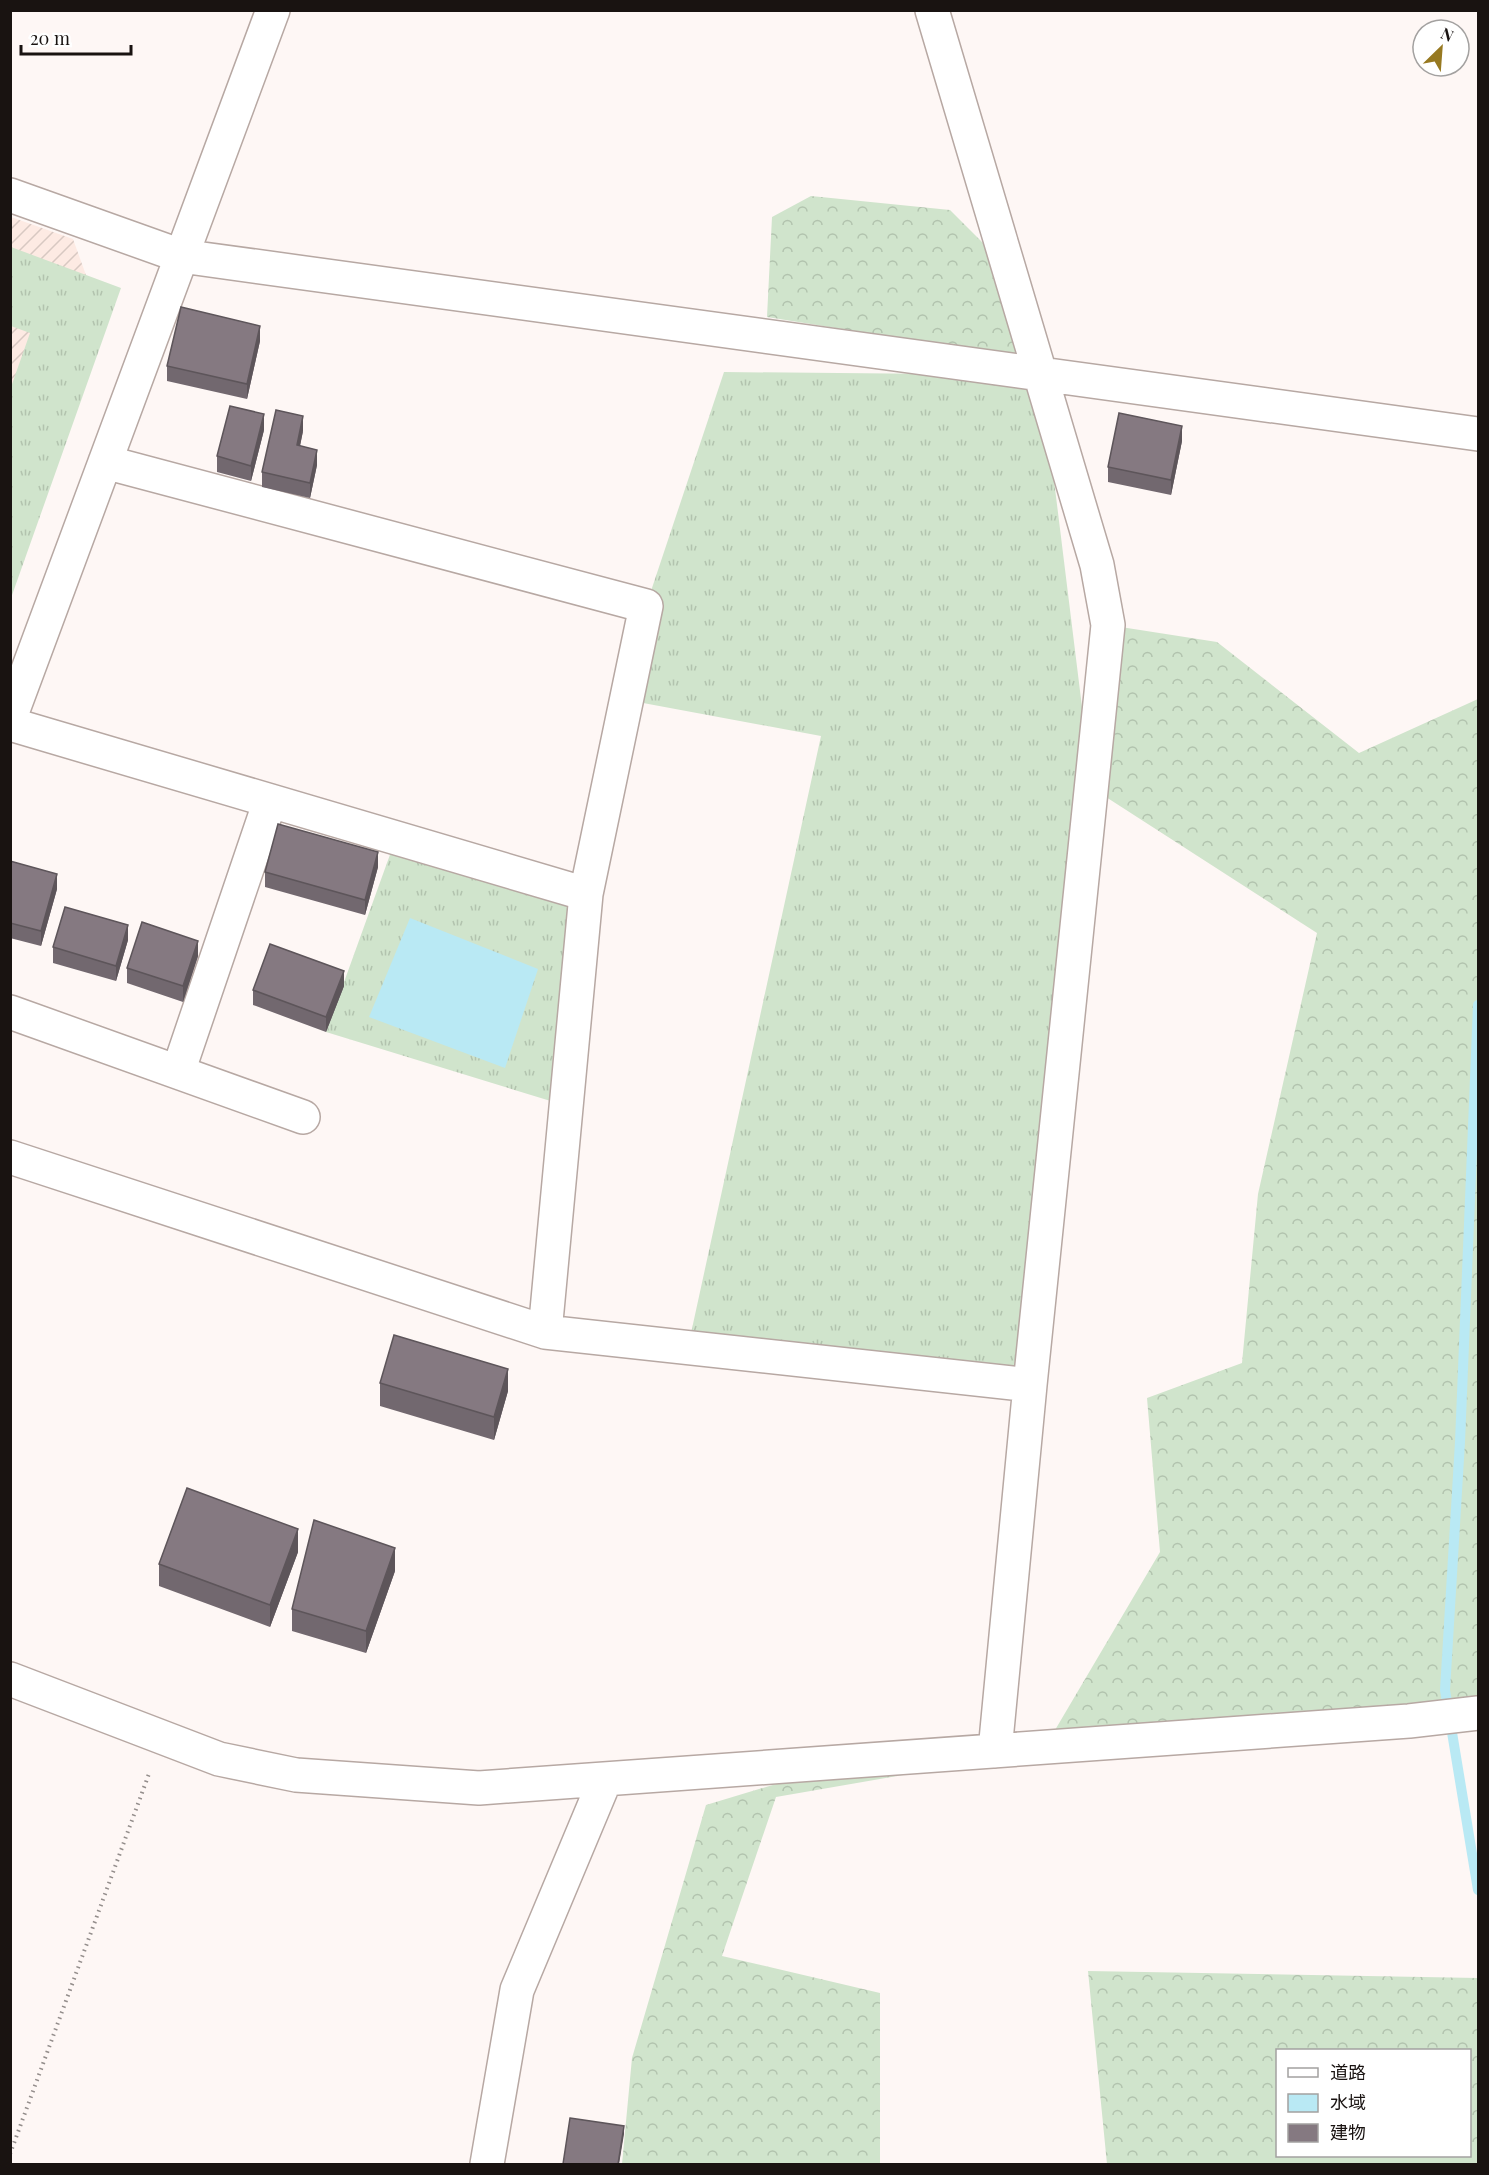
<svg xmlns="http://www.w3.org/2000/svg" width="1489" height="2175" viewBox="0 0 1489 2175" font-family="'Playfair Display','Noto Sans JP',serif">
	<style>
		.industrial { fill: url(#industrial-furrows) }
		.grass { fill: url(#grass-tufts) }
		.forest { fill: url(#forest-crowns); fill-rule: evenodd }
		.water { fill: #b9e9f4 }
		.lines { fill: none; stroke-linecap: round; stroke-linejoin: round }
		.stream { stroke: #b9e9f4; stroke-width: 10 }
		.minor-casing { stroke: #b7a8a3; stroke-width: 36 }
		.path { stroke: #938d8b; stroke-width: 4; stroke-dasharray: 1.5 4.5; stroke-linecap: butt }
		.minor { stroke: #fff; stroke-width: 33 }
		.wall { fill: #72686f }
		.shaded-wall { fill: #5d555a }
		.building { fill: #857981; stroke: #5d555a; stroke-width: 1.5 }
	</style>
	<defs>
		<pattern id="industrial-furrows" width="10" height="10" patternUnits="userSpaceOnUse" patternTransform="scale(1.5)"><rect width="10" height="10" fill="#fdeae3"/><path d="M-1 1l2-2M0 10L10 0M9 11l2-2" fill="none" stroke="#d8c8c2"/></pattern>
		<pattern id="grass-tufts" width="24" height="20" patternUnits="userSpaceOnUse" patternTransform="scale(1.5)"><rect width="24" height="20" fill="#d0e4cc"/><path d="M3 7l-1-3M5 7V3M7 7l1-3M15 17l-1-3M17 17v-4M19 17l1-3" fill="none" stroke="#b2c3ae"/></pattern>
		<pattern id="forest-crowns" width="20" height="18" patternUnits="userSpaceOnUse" patternTransform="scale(1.5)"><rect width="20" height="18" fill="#d0e4cc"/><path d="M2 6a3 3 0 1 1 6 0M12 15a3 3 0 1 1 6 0" fill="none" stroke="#b2c3ae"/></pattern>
	</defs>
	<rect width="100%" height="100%" fill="#fef7f5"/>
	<path class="industrial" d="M11,217L73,239L101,317L11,561Z"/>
	<path class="grass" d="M11,247L121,288L11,598V387L30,333L11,326Z
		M724,372L1041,375L1092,788L1030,1385L688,1347L821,736L627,700L646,606Z
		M396,838L586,894L567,1106L326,1032Z"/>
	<path class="forest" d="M811,196L950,210L1009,269L1016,357L767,317L772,217Z
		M1108,625L1217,642L1359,753L1478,699V1706L1082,1744L776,1797L722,1956L880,1993V2164H622L632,2058L706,1805L816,1772L1045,1747L1160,1552L1147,1398L1242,1363L1258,1194L1317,933L1092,788Z
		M1088,1971L1478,1978V2164H1107ZM1278,2050H1470V2156H1278Z"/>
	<path class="water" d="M410,918L538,969L505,1068L369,1017Z"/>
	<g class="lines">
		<path class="stream" d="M1478,1005L1460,1442L1445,1690L1478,1890"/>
		<g class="minor-casing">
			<path id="minor" d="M932,10L1097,565L1108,625L1030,1385L995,1751
				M10,195L181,256L1478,434
				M105,462L646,606L586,894
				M10,718L273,10
				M10,724L586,894L545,1332
				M10,1012L303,1117
				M178,1072L270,801
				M10,1157L545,1332L1030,1385
				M10,1679L219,1759L296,1775L479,1788L1409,1721L1478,1713
				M487,2164L517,1990L605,1780"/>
		</g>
		<path class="path" d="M10,2154L150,1771"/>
		<use href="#minor" class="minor"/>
	</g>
	<path class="wall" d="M260,341L247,399L167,381V366Z
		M264,430L251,481L217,472V456Z
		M303,431L300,446L317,465L310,498L262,487V472Z
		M1182,441L1171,495L1108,482V467Z
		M10,861L57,889L41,946L10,938Z
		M378,867L365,915L265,887V872Z
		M128,940L116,981L53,963V947Z
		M198,956L183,1002L127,983V968Z
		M344,986L326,1032L253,1005V990Z
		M380,1383L508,1391L494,1440L380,1406Z
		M298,1552L270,1627L159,1586V1564Z
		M395,1571L366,1653L292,1631V1609Z"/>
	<path class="shaded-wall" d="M260,326V341L247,399V384Z
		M264,414V430L251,481V466Z
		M303,416V431L297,460V445Z
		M1182,426V441L1171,495V480Z
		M317,450V465L310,498V483Z
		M378,852V867L365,915V900Z
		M57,874V889L41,946V931Z
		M128,925V940L116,981V966Z
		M198,941V956L183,1002V986Z
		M344,971V986L326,1032V1017Z
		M508,1369V1391L494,1440V1417Z
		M298,1529V1552L270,1627V1605Z
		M395,1548V1571L366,1653V1631Z
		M624,2126V2134L619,2164H618Z"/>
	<path class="building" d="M181,307L260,326L247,384L167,366Z
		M230,406L264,414L251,466L217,456Z
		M276,410L303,416L297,445L317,450L310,483L262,472Z
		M1119,413L1182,426L1171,480L1108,467Z
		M278,824L378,852L365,900L265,872Z
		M10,861L57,874L41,931L10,923Z
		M65,907L128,925L116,966L53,947Z
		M142,922L198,941L183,986L127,968Z
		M270,944L344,971L326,1017L253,990Z
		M394,1335L508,1369L494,1417L380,1383Z
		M187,1488L298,1529L270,1605L159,1564Z
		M314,1520L395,1548L366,1631L292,1609Z
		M570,2118L624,2126L618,2164H563Z"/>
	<rect width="1489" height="2175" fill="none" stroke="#191311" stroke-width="24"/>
	<rect x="1276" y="2049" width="195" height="108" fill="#ffffff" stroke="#a3a1a0" stroke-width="1.5"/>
	<rect x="1288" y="2068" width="30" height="9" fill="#ffffff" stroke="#a3a1a0" stroke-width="1.5"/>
	<text x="1330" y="2079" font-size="18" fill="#191311">道路</text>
	<rect x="1288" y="2094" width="30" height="18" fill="#b9e9f4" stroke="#a3a1a0" stroke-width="1.5"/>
	<text x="1330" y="2109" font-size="18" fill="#191311">水域</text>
	<rect x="1288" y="2124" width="30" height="18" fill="#857981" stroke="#a3a1a0" stroke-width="1.5"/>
	<text x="1330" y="2139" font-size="18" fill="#191311">建物</text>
	<g transform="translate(1441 48) rotate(25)"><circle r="28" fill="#ffffff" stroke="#a3a1a0" stroke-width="1.5"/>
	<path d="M0-4.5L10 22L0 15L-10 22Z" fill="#977921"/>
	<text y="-9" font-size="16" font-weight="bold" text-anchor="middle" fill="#191311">N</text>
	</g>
	<path d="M21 45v9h110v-9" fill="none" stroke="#191311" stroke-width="3"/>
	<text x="30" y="45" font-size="18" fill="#191311" stroke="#ffffff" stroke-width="4.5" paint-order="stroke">20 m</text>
</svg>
